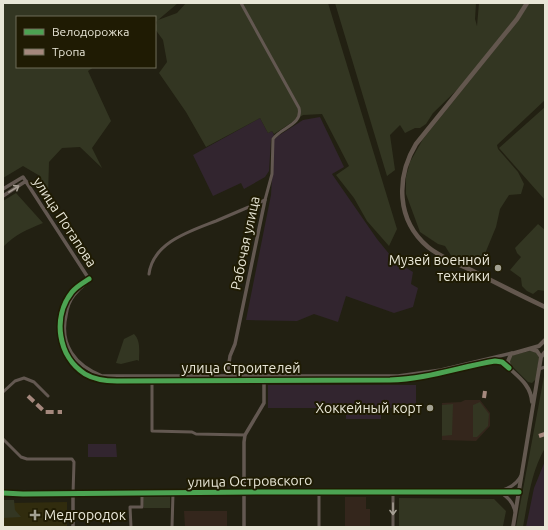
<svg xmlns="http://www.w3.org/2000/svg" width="548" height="530" viewBox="0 0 548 530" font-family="Ubuntu,sans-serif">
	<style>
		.built { fill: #312c0e }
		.industrial { fill: #32252f }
		.education { fill: #34261c }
		.green { fill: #333622 }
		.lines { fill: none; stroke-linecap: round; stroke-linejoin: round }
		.minor { stroke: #635851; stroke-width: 3 }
		.tertiary { stroke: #635851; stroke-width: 3.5 }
		.secondary { stroke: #645950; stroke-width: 4 }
		.primary { stroke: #63574e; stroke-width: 4.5 }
		.quiet { stroke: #a5887d; stroke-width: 4; stroke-dasharray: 8 4; stroke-linecap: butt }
		.cycleway-casing { stroke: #1f1b03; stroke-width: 8 }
		.cycleway { stroke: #4ca352; stroke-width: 5 }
		.oneway { stroke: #a69f94 }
		.poi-dot { fill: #a3a192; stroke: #1f1b03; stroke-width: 1.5 }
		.labels { text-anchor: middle; stroke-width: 4; stroke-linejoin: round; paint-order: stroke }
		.street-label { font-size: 14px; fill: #e8e6d7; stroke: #1f1b03 }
		.poi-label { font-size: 14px; fill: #e8e6d7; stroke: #1f1b03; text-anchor: end }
	</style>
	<rect width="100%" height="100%" fill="#222012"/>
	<path class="built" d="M3,501L11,503L67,502V527H3Z"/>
	<path class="industrial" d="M320,117L344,167L332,174L377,239L395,261L413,272L411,284L418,288L413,307L394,313L346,296L338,322L314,314L297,321L246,320L271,195L274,139L278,136L303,120Z
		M260,118L268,133L272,131L274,135L271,140L269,171L265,177L244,189L241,183L213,196L193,155Z
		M268,385H416V408H381V419H346V408H268Z
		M88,444H116L117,457H88Z
		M545,461V527H526L534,488Z"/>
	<path class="education" d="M465,400H480L490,413V426L476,441L442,440V403L461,402Z
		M345,497H366V509H370V527H345Z
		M184,511H227V527H185Z"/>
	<path class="green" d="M3,3H178L158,20L177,13L186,3H328L397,229L389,246L367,221L354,198L336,175L349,166L322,114L303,115L274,134L272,131L268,133L260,118L206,147L186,112L159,73L167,62L163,40L155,29L157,21L155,23V17H17V67H94L88,71L111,121L92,148L102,168L80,147L62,148L49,162L48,196L40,176L23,166L3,178Z
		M335,3H476L475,19L477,26L479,3H524L519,14L462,85L433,113L426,124L420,128H415L405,133L400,125L390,135L395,170L387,176Z
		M528,3H545V100L497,145L498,149L518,172L524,184L521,194L509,195L500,209L496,227L484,256L473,266H470L452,257L445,246L438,244L420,232L406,194V177L410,162L423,139L506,36Z
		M545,107V200L499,148Z
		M16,193L43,223C26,230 16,234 3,247V201Z
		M538,224L545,230V291L538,290L533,294L527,291L522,286L521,278L510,270L521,257L517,253L515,248Z
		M134,334C141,341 139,352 139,361L137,360L121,364L116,363L124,339Z
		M530,351L536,352L539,358L536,379L532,383L528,382L509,363L511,357L513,355Z
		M545,371V448C531,472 528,500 523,527H516Z
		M480,402L489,414L488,426L477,437H473V405Z
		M453,404L452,435L442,436V405Z
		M143,496H170V508H144Z
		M399,498L494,499L506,511L503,526L399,527Z
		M3,500H14L15,510L21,517L3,518Z"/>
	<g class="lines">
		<path class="minor" d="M149,274C153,242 191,231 216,221C232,214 249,207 265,200L272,174L273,139C281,127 303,125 299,108L241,3
			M539,369L545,367
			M152,377V431L192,432L196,434L245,435
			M3,392L15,381L24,378L34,382L48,396
			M3,439L21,457L27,459H72L74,462L73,494
			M319,492V527
			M393,492V527
			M131,527L130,507H142V493
			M172,527L173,494"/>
		<path class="tertiary" d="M3,189L23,177L89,279
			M3,196L26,181
			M89,279C83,283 77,286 72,292C52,317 58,357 85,374C95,380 106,381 117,381L390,380C427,379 459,367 495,361L502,362L509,368
			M85,284C81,287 77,291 74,295C70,300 67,308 66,315C59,345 75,365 102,376H398L441,370L512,353
			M227,377L230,356L235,344L265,200
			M501,491C510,488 517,484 521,476
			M499,492C507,496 513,502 515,511
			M3,493L23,494L265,492H519
			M73,527V494
			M244,527V442L245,435L264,403V379"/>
		<path class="secondary" d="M531,349L537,351L541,357
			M532,402C531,386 520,378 509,368L508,361L511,354L539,346L545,340
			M513,527L541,357L545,352"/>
		<path class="primary" d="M527,3L517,19L416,144C396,177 396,220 428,247C440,257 456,263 471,270C496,283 520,295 545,307"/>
		<path class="quiet" d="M28,396L45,412H62
			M484,398L485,391
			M539,436L545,434"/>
		<g class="cycleway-casing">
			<path id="cycleway" d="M89,279C83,283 77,286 72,292C52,317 58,357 85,374C95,380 106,381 117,381L390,380C427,379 459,367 495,361L502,362L509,368
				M3,493L23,494L265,492H519"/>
		</g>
		<use href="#cycleway" class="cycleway"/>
	</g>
	<defs><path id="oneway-shaft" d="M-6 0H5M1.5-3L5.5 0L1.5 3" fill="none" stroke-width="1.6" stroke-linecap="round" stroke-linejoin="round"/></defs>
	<g class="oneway">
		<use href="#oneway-shaft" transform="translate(14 189) rotate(-32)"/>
		<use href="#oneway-shaft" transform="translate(393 509) rotate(90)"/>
	</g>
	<g class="poi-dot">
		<circle cx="498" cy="268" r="4"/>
		<circle cx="430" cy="408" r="4"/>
		<path d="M33 509h4v4h4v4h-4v4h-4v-4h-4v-4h4z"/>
	</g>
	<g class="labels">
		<g class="street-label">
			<text transform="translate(65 222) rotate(57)" y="5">улица Потапова</text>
			<text transform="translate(245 243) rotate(-78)" y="5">Рабочая улица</text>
			<text x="241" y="373">улица Строителей</text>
			<text transform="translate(250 481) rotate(-1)" y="5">улица Островского</text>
		</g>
		<g class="poi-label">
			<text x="490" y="265">Музей военной<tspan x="490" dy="16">техники</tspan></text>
			<text x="422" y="413">Хоккейный корт</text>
			<text x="44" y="520" text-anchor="start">Медгородок</text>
		</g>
	</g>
	<rect width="548" height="530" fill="none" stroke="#e8e6d7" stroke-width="8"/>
	<rect x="16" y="16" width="140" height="52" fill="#1f1b03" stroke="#6f6c58"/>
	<rect x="24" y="29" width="20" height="6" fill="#4ca352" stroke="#6f6c58"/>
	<text x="52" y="36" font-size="12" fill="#e8e6d7">Велодорожка</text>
	<rect x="24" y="49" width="20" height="6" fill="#a5887d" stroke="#6f6c58"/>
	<text x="52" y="56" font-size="12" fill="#e8e6d7">Тропа</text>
</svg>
